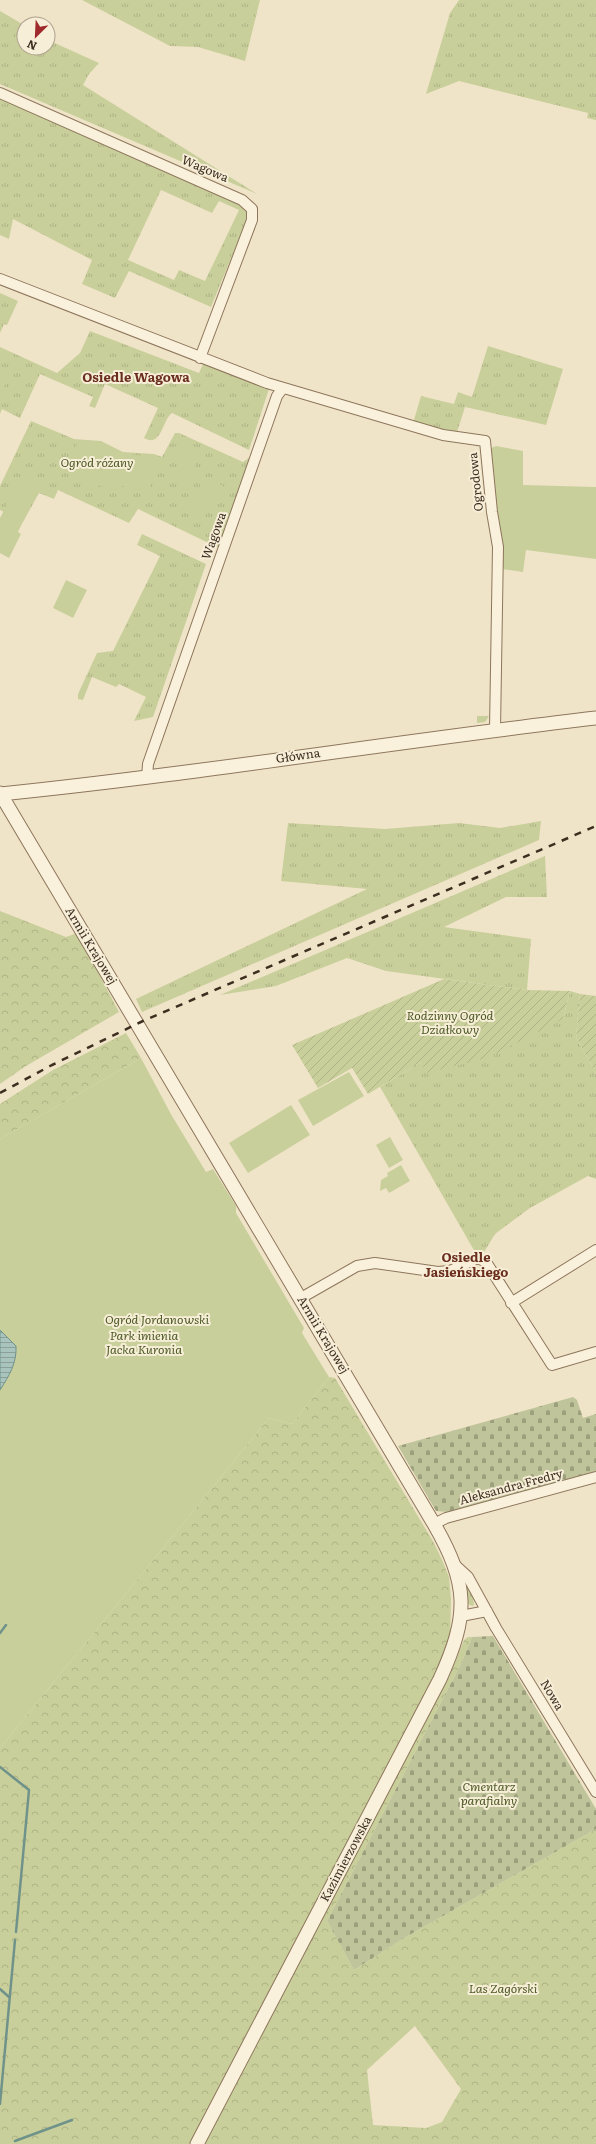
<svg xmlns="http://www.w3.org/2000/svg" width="596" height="2144" viewBox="0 0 596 2144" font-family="Literata,serif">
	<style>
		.grass { fill: url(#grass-tufts); fill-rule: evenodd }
		.forest { fill: url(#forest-crowns); fill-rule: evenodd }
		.cemetery { fill: url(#cemetery-stones) }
		.park { fill: #c9cf9b }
		.garden { fill: url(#garden-furrows) }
		.water { fill: url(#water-rules); stroke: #6f938a }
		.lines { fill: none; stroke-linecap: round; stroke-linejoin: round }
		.stream { stroke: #6f938a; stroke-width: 2.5 }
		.minor-casing { stroke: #8d765c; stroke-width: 12 }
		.tertiary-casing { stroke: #8d765c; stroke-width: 15 }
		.minor { stroke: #faf1dc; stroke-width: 10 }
		.tertiary { stroke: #faf1dc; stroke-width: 13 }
		.rail { stroke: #3d2e20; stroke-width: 2.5; stroke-dasharray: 7 7; stroke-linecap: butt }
		.labels { text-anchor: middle; stroke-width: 4; stroke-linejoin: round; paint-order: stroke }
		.street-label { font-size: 12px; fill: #3d2e20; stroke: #f7eed8 }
		.park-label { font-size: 12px; font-style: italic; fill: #4d5a26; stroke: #f7eed8 }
		.neighbourhood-label { font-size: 13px; font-weight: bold; fill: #6b2e1e; stroke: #f7eed8 }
	</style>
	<defs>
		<pattern id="grass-tufts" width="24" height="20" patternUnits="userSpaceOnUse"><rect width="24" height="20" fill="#c9cf9b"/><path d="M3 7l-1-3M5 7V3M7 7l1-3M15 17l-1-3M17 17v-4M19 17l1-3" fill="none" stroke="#aeb285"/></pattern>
		<pattern id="forest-crowns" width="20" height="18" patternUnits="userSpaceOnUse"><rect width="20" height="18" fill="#c9cf9b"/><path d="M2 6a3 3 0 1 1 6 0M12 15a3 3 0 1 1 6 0" fill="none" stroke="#aeb285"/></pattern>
		<pattern id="cemetery-stones" width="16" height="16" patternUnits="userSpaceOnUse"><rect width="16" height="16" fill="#bfc49a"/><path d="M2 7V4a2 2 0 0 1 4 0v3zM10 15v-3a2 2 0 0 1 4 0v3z" fill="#9ca07d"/></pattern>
		<pattern id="garden-furrows" width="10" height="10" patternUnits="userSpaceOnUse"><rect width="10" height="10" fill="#c9cf9b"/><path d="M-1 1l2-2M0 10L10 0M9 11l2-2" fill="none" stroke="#aeb285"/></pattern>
		<pattern id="water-rules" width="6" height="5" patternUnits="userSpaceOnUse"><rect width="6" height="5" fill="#a9c4bc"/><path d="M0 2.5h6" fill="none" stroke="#8ba098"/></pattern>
	</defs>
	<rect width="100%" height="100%" fill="#f0e4c8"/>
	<path class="grass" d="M82,0H260L245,61L198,47L170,46Z
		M459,0H596V120L587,118L588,113L459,81L426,94L450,13Z
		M0,11L24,25V48H48V40L99,63L89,74L83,85L257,194L0,84Z
		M0,97L251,210L211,307L129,271L115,298L82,284L92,260L13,219L9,239L0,235ZM161,190L212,213L219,201L239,210L205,281L179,270L174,280L128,260Z
		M0,293L18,301L7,325L4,324L0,333Z
		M90,331L199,373L204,362L269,389L249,450L172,413C162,420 162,448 144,438L158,408L105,384L95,408L89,406L93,397L40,374L20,418L2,409L0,414V347L57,373L80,353Z
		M488,346L563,369L546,425L465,407L457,432L413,423L421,396L454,404L458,392L472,397Z
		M31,421L74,439L101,441L123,452L154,454L162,457L175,433H179L243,462L250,457L219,548L138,509L129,523L58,490L54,499L39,493L23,522L0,510V486Z
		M142,534L206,564L153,717L134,721L146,697L119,684L116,687L92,677L83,700L78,699V694L97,653L113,651L160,556L137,545Z
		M477,716H489L485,722L477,723Z
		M541,821L539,840L142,1012L136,999L367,889L281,881L288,823L385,829L459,823L500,828Z
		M545,856L547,897H506L444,927L531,939L527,990L386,971L347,958L276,986L220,995Z
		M570,991L580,994L576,1037L596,1074V1179L588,1176L530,1208L495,1234L484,1252H475L380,1087L421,1062L563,1019Z
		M465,1582L473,1596L474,1605L472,1606L467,1603Z"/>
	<path class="forest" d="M0,911L66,937L77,933L119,1012L26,1066L0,1084Z
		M126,1033L141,1058L0,1139V1104L53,1070Z
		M329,1377L335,1378L434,1543L443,1562L449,1577L451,1599L450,1647L190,2144H0V1748L269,1418L292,1424Z
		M468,1637H472L461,1664L327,1921L354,1970L406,1937L596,1829V2144H204L450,1674L464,1640ZM415,2026L461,2089L442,2122L426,2128L373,2125L367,2070Z"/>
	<path class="cemetery" d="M573,1397L577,1400L583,1418L596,1414V1471L448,1512L436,1511L398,1446Z
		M493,1636L596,1809V1829L406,1937L354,1970L327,1921L461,1664L472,1637Z"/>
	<path class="park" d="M0,367L11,374L0,394Z
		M77,442H101L123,454L158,457L150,489L142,492L113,483L104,487L85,482L73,465Z
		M176,445L199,456L188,482L173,476L181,457L172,453Z
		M496,446L523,451V485L596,487V559L526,550L523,572L502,569V553L489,449Z
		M21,477L40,486L18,532L21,534L9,558L0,553V518Z
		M204,477L225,487L212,514L191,505Z
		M66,580L87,590L73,618L53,608Z
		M141,1058L172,1116L206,1172L213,1169L236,1206V1213L304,1328L302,1333L329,1377L292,1424L269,1418L0,1748V1139Z
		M349,1072L364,1096L313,1126L298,1100Z
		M291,1105L310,1135L248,1173L229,1143Z
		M390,1137L403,1160L389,1168L376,1145Z
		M401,1165L410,1181L389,1193L386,1188L380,1191L381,1180L388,1176L387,1173Z"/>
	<path class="garden" d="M444,979L527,990L570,991L563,1019L487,1058L426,1073L421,1062L368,1094L352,1068L318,1088L292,1045Z
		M580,994L596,996V1074L576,1037Z"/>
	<path class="water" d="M0,1330L16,1346C17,1363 9,1376 0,1390Z"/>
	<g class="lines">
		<path class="stream" d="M0,1633L6,1625
			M0,1767L29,1790L16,1932
			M0,1989L9,1997
			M0,2104L15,1940
			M15,2141L72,2120"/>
		<g class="minor-casing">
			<path id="minor" d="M0,93L242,200L252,209V220L200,358
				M0,279L267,383L443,435L485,441L492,512L498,547L495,729
				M147,778L148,764L277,396L283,388
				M301,1298L357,1266L375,1263L438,1272L450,1271L478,1258L486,1262L552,1365L596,1352
				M511,1303L596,1250
				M434,1524L446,1518L596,1477
				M455,1565L468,1577L496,1628L596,1792
				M461,1616L487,1611"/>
		</g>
		<g class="tertiary-casing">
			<path id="tertiary" d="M0,793L434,1524C469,1585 469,1615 440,1679L197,2144
				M0,794C199,774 397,741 596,718"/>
		</g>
		<use href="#minor" class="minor"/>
		<use href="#tertiary" class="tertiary"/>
		<path class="rail" d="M0,1093L52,1065L143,1021L596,826"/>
	</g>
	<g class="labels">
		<g class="street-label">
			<text transform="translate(205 169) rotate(23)" y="4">Wagowa</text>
			<text transform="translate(476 482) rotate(-96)" y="4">Ogrodowa</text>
			<text transform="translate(214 536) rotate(-70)" y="4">Wagowa</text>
			<text transform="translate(298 756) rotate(-8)" y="4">Główna</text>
			<text transform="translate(91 946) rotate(59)" y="4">Armii Krajowej</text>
			<text transform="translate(323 1335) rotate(59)" y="4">Armii Krajowej</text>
			<text transform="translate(511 1487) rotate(-15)" y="4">Aleksandra Fredry</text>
			<text transform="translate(552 1695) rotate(59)" y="4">Nowa</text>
			<text transform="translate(346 1859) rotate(-62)" y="4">Kazimierzowska</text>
		</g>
		<g class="park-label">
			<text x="97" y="467">Ogród różany</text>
			<text x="450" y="1020">Rodzinny Ogród<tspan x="450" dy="14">Działkowy</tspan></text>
			<text x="157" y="1324">Ogród Jordanowski</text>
			<text x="144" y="1340">Park imienia<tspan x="144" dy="14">Jacka Kuronia</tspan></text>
			<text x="489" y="1791">Cmentarz<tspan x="489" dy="14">parafialny</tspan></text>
			<text x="503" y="1993">Las Zagórski</text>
		</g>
		<g class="neighbourhood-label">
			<text x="136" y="382">Osiedle Wagowa</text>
			<text x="466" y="1262">Osiedle<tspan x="466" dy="15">Jasieńskiego</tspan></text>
		</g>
	</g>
	<g transform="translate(36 36) rotate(204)"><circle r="19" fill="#f7eed8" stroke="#ada18e"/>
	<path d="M0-3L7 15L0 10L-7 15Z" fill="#9e2a2b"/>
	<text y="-6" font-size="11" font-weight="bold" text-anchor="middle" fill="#3d2e20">N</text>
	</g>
</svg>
